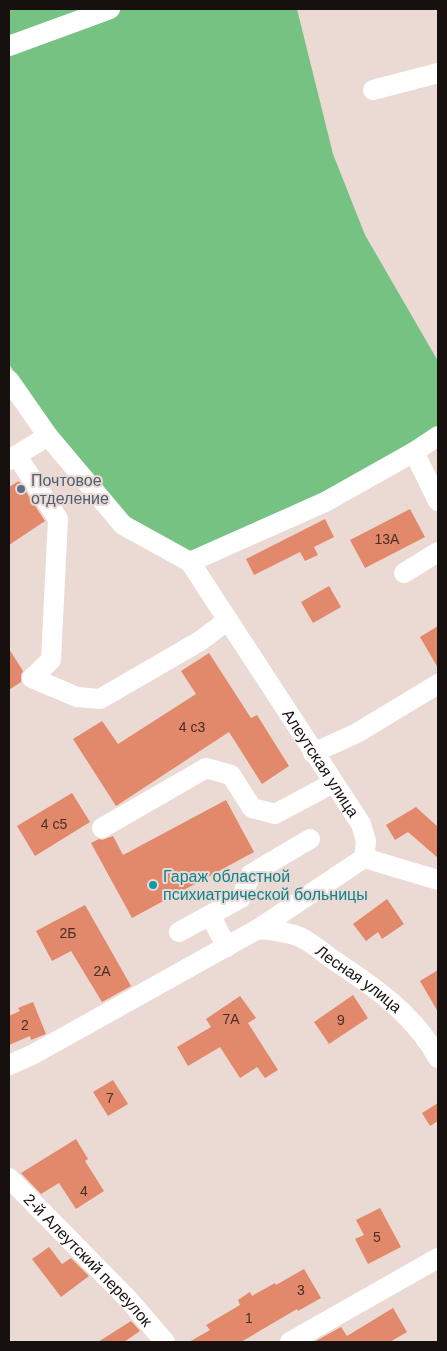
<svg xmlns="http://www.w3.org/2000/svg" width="447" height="1351" viewBox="0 0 447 1351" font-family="Helvetica,sans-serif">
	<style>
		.forest { fill: #75c283 }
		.building { fill: #e2886b }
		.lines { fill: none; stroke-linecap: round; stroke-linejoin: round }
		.minor { stroke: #fff; stroke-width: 20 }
		.service-dot { fill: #5c6f8a; stroke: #ebdad3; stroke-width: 2 }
		.culture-dot { fill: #0f9aa8; stroke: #ebdad3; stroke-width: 2 }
		.labels { text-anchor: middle; stroke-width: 4; stroke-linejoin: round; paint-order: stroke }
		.number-label { font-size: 14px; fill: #492e25 }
		.service-label { font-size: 16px; fill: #4e5e75; stroke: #ebdad3; text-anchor: start }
		.street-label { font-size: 16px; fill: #16100e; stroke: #ebdad3 }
		.culture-label { font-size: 16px; fill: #0d838f; stroke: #ebdad3; text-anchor: start }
	</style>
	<rect width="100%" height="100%" fill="#ebdad3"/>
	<path class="forest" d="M9,9H297L333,154L365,235L438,361V431L323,498L190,556L129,519L56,431L9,364Z"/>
	<path class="building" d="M19,481L45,521L9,545V487Z
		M410,509L425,537L365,568L350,540Z
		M325,519L334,537L314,547L318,555L305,561L300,552L254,575L246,559Z
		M329,586L341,607L313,623L301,602Z
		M438,626V668L420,637Z
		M9,649L23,671L21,675V682L9,690Z
		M209,653L251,718L257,715L289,766L262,784L229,732L116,806L73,739L102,721L118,744L196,694L181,671Z
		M72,793L90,822L35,856L17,826Z
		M226,800L254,852L132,918L91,843L99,839L102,840L113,836L123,855Z
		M416,807L438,827V858L408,832L395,840L386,825Z
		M387,899L404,924L382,939L378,932L366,941L353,924Z
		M85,905L131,986L102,1002L71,951L52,961L36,931Z
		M438,970V1012L420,981Z
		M353,995L368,1018L329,1044L314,1022Z
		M240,996L256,1018L248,1023L278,1070L265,1078L257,1067L240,1078L220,1047L188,1066L177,1047L211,1027L206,1019Z
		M33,1002L46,1034L31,1040L30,1036L9,1045V1016L20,1011L18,1008Z
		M113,1080L128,1104L108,1116L93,1092Z
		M438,1103V1121L430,1126L422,1113Z
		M76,1139L88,1159L85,1161L104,1191L76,1209L59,1183L41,1194L21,1173Z
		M380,1208L401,1247L368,1264L355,1239L364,1235L356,1220Z
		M49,1247L62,1264L71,1258L89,1276L61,1297L32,1259Z
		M304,1269L321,1298L298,1311L297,1309L241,1342H189L210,1330L206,1325L240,1305L238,1300L250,1292L252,1296L275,1283L276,1285Z
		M393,1308L407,1332L390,1342H314L341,1327L347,1336Z
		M131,1321L140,1331L124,1342H98Z"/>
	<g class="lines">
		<g class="minor">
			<path d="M9,46L110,9"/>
			<path d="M373,90L438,73"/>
			<path id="s1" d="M9,380L48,436L123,525L190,562L361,824L366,841L364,858L258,929L32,1055L9,1065"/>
			<path d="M414,452L438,501"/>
			<path d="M17,456L58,519L51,660L32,678L77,697L100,699L200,641L228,620"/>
			<path d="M9,460L48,436"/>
			<path d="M190,562L325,502L414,452L438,436"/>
			<path d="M404,573L438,552"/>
			<path d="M313,753L357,733L438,684"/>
			<path d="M102,828L206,768L231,775L252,808L275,814L333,783"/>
			<path d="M364,858L438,880"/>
			<path d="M210,915L227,947"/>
			<path id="s2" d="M258,929C273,930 287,932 300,937C311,942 322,952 332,959C373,986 414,1014 438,1058"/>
			<path d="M179,932L241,898L251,874L310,839"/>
			<path id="s3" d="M9,1178L128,1299L165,1342"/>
			<path d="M290,1342L438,1258"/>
		</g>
	</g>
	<circle class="service-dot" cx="21" cy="489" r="5"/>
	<circle class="culture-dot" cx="153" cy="885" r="5"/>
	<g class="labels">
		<g class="number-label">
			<text x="387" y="544">13А</text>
			<text x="192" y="732">4 с3</text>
			<text x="54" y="829">4 с5</text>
			<text x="68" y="938">2Б</text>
			<text x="102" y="976">2А</text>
			<text x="231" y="1024">7А</text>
			<text x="341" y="1025">9</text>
			<text x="25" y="1030">2</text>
			<text x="110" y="1103">7</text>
			<text x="84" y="1196">4</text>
			<text x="377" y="1242">5</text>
			<text x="301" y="1295">3</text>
			<text x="249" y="1323">1</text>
		</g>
		<g class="service-label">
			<text x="31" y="486">Почтовое<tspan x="31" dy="18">отделение</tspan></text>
		</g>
		<g class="street-label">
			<text dy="6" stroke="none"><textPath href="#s1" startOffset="501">Алеутская улица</textPath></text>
			<text dy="6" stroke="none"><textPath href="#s2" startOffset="115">Лесная улица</textPath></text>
			<text dy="6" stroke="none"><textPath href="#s3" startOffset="114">2-й Алеутский переулок</textPath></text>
		</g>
		<g class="culture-label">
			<text x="163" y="882">Гараж областной<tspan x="163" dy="18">психиатрической больницы</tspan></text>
		</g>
	</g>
	<rect width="447" height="1351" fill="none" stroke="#16100e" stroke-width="20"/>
</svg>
